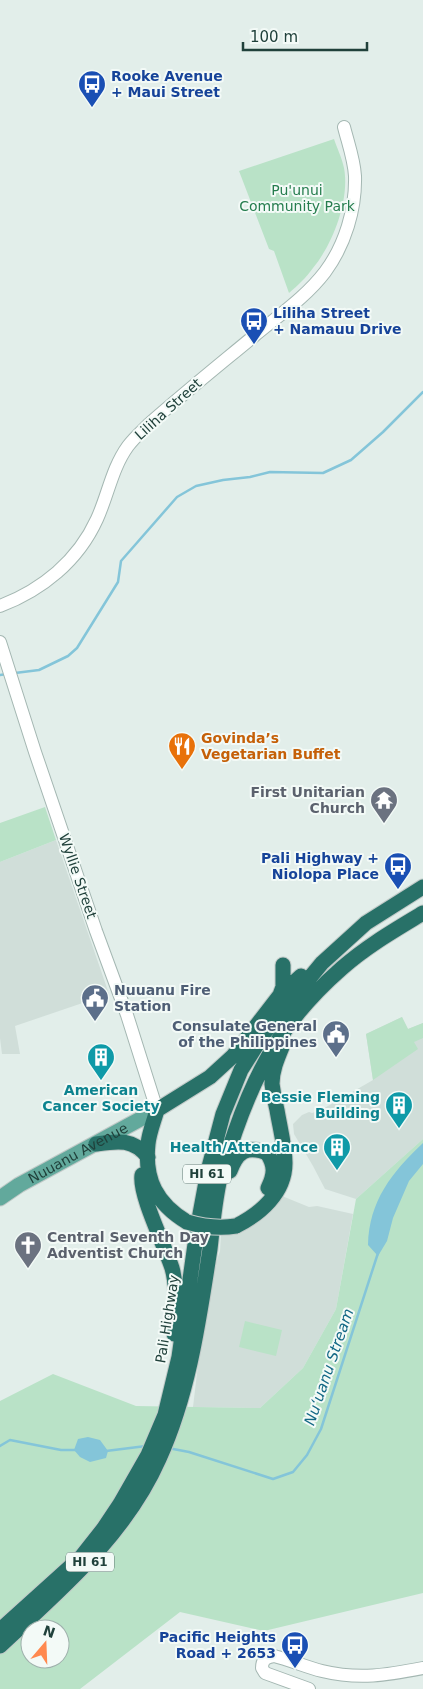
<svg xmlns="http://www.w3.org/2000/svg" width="423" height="1689" viewBox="0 0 423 1689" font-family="'DejaVu Sans',sans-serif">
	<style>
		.built { fill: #d0ded9 }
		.green { fill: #b9e2c7; fill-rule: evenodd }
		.water { fill: #84c5d9 }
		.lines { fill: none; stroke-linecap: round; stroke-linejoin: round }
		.stream { stroke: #84c5d9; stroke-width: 2.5 }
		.minor-casing { stroke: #a4b7b2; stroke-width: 14 }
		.major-casing { stroke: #c1cac8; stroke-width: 17 }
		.highway-casing { stroke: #c1cac8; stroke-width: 17 }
		.minor { stroke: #fff; stroke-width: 12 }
		.major { stroke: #62a99c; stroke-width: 15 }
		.highway { stroke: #287168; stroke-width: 15 }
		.highway-bridge-casing { stroke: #c1cac8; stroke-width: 17; stroke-linecap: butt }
		.highway-bridge { stroke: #287168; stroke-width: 15 }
		.labels { text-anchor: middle; stroke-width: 4; stroke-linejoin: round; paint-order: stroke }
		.shield { fill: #f3faf7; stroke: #5f7873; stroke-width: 1 }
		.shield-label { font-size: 12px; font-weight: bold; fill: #20413b }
		.transit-label { font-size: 14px; font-weight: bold; fill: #164399; stroke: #f3faf7; text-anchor: start }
		.park-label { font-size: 14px; fill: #257d4e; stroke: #f3faf7 }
		.street-label { font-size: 14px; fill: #20413b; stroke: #f3faf7 }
		.food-label { font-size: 14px; font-weight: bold; fill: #c56008; stroke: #f3faf7; text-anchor: start }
		.worship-label { font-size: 14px; font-weight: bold; fill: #5b616d; stroke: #f3faf7; text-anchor: end }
		.service-label { font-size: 14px; font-weight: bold; fill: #4e5e75; stroke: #f3faf7; text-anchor: start }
		.culture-label { font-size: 14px; font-weight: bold; fill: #0d838f; stroke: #f3faf7; text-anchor: end }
		.water-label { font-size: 15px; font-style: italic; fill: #136885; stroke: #f3faf7 }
	</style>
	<rect width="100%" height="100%" fill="#e2eeea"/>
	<path class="built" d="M56,840L109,994L15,1026L20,1054H2L0,1038V862Z
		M402,1017L408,1029L423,1023V1139L356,1199L325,1189L313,1166L294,1134L293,1124L302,1115L309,1112L312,1113L321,1110L373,1080L366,1034Z
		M282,1196L309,1207L317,1206L353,1214L336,1309L303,1368L260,1408L193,1407L207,1289L220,1251L221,1235L240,1231L258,1222L269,1212Z"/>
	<path class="green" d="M334,139C337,148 342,158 344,168C350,199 333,244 313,268C306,278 298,285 289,293L274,251L269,249L239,171Z
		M45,807L56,840L0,862V823Z
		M402,1017L408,1029L423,1023V1038L414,1042L418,1049L373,1080L366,1034Z
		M423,1139V1593L264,1631L180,1612L80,1689H0V1401L53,1374L136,1406L260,1408L303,1368L336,1309L356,1199ZM30,1629H60V1659H30Z
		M245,1321L282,1330L276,1356L239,1347Z"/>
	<path class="water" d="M423,1143V1164L409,1181L393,1218L387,1241L378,1256L368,1245C369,1201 392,1172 423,1143Z
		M88,1437L100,1440L108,1451L106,1458L90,1462L80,1457L74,1450L78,1439Z"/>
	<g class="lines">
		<path class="stream" d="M15,673L39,670L68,656L77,648L118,582L121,561L177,497L196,486L223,480L250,477L270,472L323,473L351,460L383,432L423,392
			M0,675L7,674
			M0,1446L10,1440L61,1450H76
			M168,1448L189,1452L273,1479L293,1472L307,1455L321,1429L378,1253
			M106,1451L146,1446"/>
		<g class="minor-casing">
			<path id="minor" d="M0,606C42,590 78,561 97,519C108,495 112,468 128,446C134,438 142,431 149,424C183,394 219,365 254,336C278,316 306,297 325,272C345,245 356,209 355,176C354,159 348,143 344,127
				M0,642L35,752L96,931L127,1015L157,1110
				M309,1689L265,1673L262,1668C262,1660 266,1657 274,1656C290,1660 306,1667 322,1671C359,1680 387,1675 423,1668"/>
		</g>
		<g class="major-casing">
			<g id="major">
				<path id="s1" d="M0,1198L19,1185L157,1110"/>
			</g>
		</g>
		<g class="highway-casing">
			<path id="highway" d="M280,995L283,987V965
				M96,1144C117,1141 133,1138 148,1157
				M230,1171C237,1152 246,1145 267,1153C275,1165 275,1174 268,1188
				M142,1175C139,1195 165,1246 172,1268C178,1289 175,1311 174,1334
				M187,1222C157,1204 144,1180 148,1144C149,1133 154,1121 157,1110L210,1077L233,1056L280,995L301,976
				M236,1226C260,1214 285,1193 285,1163C285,1146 280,1128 277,1110C275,1102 273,1092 272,1084C272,1071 277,1059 282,1047
				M0,1630L82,1556L104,1528L120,1504L148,1455L165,1415L179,1357L197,1230L208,1171L223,1114L241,1070L265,1032L322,963L366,923L423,887
				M0,1646C60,1590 125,1536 159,1459C189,1393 199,1320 210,1249C213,1223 215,1195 222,1170C225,1157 231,1145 235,1132C259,1063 287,1016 342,968C367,946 395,930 423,913"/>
		</g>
		<use href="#minor" class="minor"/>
		<use href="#major" class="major"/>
		<use href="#highway" class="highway"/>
		<g class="highway-bridge-casing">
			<path id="highway-bridge" d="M187,1222C204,1227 218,1229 236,1226"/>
		</g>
		<use href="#highway-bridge" class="highway-bridge"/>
	</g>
	<defs>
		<g id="bus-pin" transform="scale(1.4375)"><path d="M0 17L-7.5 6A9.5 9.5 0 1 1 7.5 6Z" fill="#1a4fb4" stroke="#f3faf7"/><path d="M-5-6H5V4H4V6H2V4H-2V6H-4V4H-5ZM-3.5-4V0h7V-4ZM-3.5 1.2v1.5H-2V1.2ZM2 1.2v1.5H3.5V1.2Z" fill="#fff"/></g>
		<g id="restaurant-pin" transform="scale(1.4375)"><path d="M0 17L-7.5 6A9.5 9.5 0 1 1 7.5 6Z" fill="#e8710a" stroke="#f3faf7"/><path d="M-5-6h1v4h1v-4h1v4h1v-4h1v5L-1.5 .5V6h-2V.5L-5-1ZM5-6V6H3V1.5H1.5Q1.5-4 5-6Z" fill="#fff"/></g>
		<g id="temple-pin" transform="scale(1.4375)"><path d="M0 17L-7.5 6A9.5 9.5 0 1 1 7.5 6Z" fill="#6b7280" stroke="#f3faf7"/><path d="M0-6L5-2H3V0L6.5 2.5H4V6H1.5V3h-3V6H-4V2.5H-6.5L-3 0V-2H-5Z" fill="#fff"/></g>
		<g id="civic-pin" transform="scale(1.4375)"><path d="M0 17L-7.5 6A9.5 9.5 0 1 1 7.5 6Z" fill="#5c6f8a" stroke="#f3faf7"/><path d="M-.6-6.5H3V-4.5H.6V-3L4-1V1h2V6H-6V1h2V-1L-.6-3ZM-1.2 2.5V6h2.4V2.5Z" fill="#fff"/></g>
		<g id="building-pin" transform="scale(1.4375)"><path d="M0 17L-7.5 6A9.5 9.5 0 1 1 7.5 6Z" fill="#0f9aa8" stroke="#f3faf7"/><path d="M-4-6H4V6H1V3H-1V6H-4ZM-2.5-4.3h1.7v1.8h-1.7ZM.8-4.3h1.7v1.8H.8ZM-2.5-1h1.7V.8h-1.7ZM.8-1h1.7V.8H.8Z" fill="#fff"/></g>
		<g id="church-pin" transform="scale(1.4375)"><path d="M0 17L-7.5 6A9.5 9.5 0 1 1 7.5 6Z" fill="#6b7280" stroke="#f3faf7"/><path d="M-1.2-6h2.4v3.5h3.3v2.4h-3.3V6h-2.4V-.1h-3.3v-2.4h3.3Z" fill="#fff"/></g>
	</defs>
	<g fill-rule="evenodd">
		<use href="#bus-pin" x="92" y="84"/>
		<use href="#bus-pin" x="254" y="321"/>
		<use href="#restaurant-pin" x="182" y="746"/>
		<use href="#temple-pin" x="384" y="800"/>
		<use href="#bus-pin" x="398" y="866"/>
		<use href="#civic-pin" x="95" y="998"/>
		<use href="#civic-pin" x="336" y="1034"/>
		<use href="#building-pin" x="101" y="1057"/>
		<use href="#building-pin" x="399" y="1105"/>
		<use href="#building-pin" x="337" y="1147"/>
		<use href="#church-pin" x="28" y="1245"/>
		<use href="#bus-pin" x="295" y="1645"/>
	</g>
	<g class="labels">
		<g class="shield">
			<rect x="183" y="1164.5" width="48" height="19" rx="4"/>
			<rect x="66" y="1552.5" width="48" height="19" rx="4"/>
		</g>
		<g class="shield-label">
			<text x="207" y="1178">HI 61</text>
			<text x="90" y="1566">HI 61</text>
		</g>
		<g class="transit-label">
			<text x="111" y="81">Rooke Avenue<tspan x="111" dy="16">+ Maui Street</tspan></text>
			<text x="273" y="318">Liliha Street<tspan x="273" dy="16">+ Namauu Drive</tspan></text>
			<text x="379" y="863" text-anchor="end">Pali Highway +<tspan x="379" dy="16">Niolopa Place</tspan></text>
			<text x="276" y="1642" text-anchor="end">Pacific Heights<tspan x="276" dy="16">Road + 2653</tspan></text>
		</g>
		<g class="park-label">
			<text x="297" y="195">Pu'unui<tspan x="297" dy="16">Community Park</tspan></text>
		</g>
		<g class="street-label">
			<text transform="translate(168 409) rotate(-42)" y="5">Liliha Street</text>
			<text transform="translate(78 876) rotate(71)" y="5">Wyllie Street</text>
			<text dy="5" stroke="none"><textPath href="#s1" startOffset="90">Nuuanu Avenue</textPath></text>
			<text transform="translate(167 1319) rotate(-81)" y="5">Pali Highway</text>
		</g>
		<g class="food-label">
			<text x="201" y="743">Govinda’s<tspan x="201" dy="16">Vegetarian Buffet</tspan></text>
		</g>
		<g class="worship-label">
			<text x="365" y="797">First Unitarian<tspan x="365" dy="16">Church</tspan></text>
			<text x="47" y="1242" text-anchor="start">Central Seventh Day<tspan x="47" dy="16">Adventist Church</tspan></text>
		</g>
		<g class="service-label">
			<text x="114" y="995">Nuuanu Fire<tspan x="114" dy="16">Station</tspan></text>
			<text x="317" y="1031" text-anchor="end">Consulate General<tspan x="317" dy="16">of the Philippines</tspan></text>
		</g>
		<g class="culture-label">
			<text x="101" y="1095" text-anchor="middle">American<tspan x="101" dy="16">Cancer Society</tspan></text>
			<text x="380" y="1102">Bessie Fleming<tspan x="380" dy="16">Building</tspan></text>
			<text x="318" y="1152">Health/Attendance</text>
		</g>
		<g class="water-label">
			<text transform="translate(329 1367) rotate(-71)" y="5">Nuʻuanu Stream</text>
		</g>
	</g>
	<g transform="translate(45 1644) rotate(19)"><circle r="24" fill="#f3faf7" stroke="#9fb0ac"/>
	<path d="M0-4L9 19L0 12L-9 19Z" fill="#ff894f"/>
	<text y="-8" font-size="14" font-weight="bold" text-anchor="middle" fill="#20413b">N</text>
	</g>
	<path d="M243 42v8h124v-8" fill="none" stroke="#20413b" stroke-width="2.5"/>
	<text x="250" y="42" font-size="15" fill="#20413b" stroke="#f3faf7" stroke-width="4" paint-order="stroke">100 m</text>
</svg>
